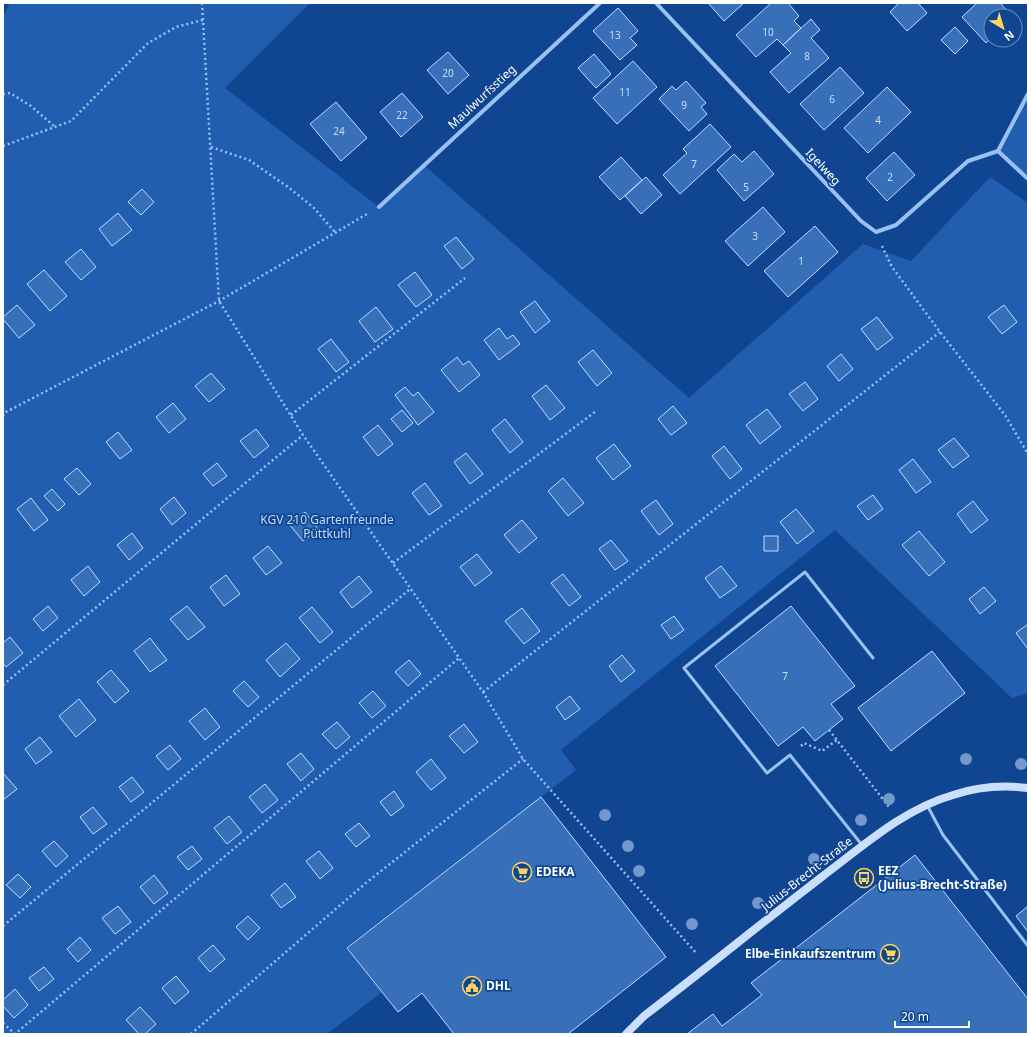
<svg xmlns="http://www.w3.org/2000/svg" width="1031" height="1037" viewBox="0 0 1031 1037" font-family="'Noto Sans',sans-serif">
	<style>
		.green { fill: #225eb0 }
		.building { fill: #386fb9; stroke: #c2dcfd }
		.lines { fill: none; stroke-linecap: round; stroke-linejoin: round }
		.path { stroke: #9bc0f3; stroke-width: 2.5; stroke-dasharray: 2 3; stroke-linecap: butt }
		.lane { stroke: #9bc0f3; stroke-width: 3 }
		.street { stroke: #9bc0f3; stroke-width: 4 }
		.secondary { stroke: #cadffd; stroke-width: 8 }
		.tree { fill: #7298cc }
		.labels { text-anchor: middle; stroke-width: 3.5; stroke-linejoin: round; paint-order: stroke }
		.number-label { font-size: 10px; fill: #cddbee }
		.street-label { font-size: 12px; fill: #fff; stroke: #104591 }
		.park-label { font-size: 12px; fill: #c2dcfd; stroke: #104591 }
		.poi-label { font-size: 12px; font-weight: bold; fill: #fff; stroke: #104591; text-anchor: start }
	</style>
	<rect width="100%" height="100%" fill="#104591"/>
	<path class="green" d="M10,3H310L225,88L379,207L424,165L689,398L863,244L911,261L990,177L1028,203V693L1012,698L835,530L561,750L576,770L347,947L382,992L327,1034H3V17Z
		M1028,91V179L998,151Z"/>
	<path class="building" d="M708,3H744L724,21Z
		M771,3H788L799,16L794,21L801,28L783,45L777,39L756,57L736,35Z
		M899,3H918L927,13L907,31L890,12Z
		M977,3H1000L1012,16H991V38L986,43L962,17Z
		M618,8L638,31L630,38L637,45L620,60L593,31Z
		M811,19L820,30L811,38L829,58L789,93L770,72L791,53L783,45Z
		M955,27L968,41L955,54L941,40Z
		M448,52L469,75L448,94L427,70Z
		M594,54L611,74L596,88L578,68Z
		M633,61L657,87L617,124L593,98Z
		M840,67L864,93L824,130L800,104Z
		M686,81L706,103L701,107L707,114L689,131L659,99L672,86L676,90Z
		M887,87L911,112L868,153L844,128Z
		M402,93L423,117L401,137L380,112Z
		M336,102L367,138L341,161L310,124Z
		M710,124L731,147L680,194L663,175L687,153L683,149Z
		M754,151L774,174L744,201L717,170L734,154L742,162Z
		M894,152L915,175L887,201L866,178Z
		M621,157L642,180L620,200L599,177Z
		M646,177L662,195L641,214L625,196Z
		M142,189L154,202L141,215L128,202Z
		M763,207L785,232L748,266L725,241Z
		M118,213L132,230L112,246L99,229Z
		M815,226L838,252L788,297L764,271Z
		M456,237L474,259L462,269L444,246Z
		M81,249L96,267L81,280L65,262Z
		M44,270L67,296L50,311L27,284Z
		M415,272L432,295L416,307L398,285Z
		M535,301L550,321L535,333L520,312Z
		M17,305L35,325L19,338L3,319V317Z
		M1004,305L1017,322L1002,334L988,317Z
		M376,307L393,329L375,342L359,321Z
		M877,317L893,338L877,350L861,329Z
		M499,328L507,339L513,335L520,344L499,360L484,340Z
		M331,339L349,362L336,372L318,349Z
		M593,350L612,373L597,386L578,362Z
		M841,354L853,369L839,381L827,366Z
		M457,357L463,365L469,361L480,375L459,392L441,370Z
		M211,373L225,389L209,402L195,386Z
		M805,382L818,399L803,411L789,394Z
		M546,385L565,408L550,420L532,396Z
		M405,387L413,396L418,392L434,412L418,425L395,395Z
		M173,403L186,419L169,433L156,417Z
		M673,406L687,423L671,435L658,419Z
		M767,409L781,427L760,444L746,425Z
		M402,410L413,423L402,432L391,419Z
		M505,419L523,442L510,453L492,430Z
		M378,425L393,444L378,456L363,437Z
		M256,429L269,446L254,458L240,441Z
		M118,432L132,450L120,459L106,442Z
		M954,438L969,456L953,468L938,450Z
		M614,444L631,466L613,480L596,458Z
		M724,446L742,469L730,479L712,456Z
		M466,453L483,474L470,484L454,462Z
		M913,459L931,482L916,493L899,470Z
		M217,463L227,476L213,486L203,474Z
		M77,468L91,484L79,495L64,479Z
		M563,478L584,503L568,516L548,491Z
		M425,483L442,506L429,515L412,493Z
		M52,489L65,504L58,511L44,496Z
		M873,495L883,509L868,520L857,506Z
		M174,497L186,513L172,525L160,509Z
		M31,498L48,520L34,531L17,509Z
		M656,500L673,524L659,535L641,511Z
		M973,501L988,520L971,533L957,514Z
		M796,509L814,531L797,544L780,522Z
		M305,512L318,529L303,541L289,524Z
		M522,520L537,538L519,553L504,535Z
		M919,531L945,562L929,576L902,545Z
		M132,533L143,548L129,560L117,545Z
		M764,536H778V551H764Z
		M611,540L628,561L615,570L599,549Z
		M268,546L282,563L266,575L253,558Z
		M477,554L492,573L475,586L460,567Z
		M88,566L100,582L84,596L71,580Z
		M721,566L737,586L720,598L705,578Z
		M563,574L581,597L569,606L551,583Z
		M226,575L240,594L224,606L210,587Z
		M359,576L372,592L352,608L340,592Z
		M984,587L996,601L980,614L969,599Z
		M48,606L58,618L43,631L33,619Z
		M187,606L205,627L188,640L170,619Z
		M791,606L855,686L831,704L843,719L815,741L803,727L778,746L715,666Z
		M312,607L333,632L320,643L299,618Z
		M522,608L540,631L524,644L505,621Z
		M674,616L684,630L671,639L661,625Z
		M1028,624V649L1016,633Z
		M10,637L23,653L6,667L3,663V643Z
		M150,638L167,660L150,672L134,651Z
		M286,643L300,659L280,677L266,660Z
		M932,651L965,693L891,751L858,708Z
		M622,655L635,671L621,682L609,666Z
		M409,660L421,674L408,686L395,672Z
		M111,670L129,691L115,703L97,682Z
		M244,681L259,697L248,707L233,691Z
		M373,691L386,706L372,718L359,703Z
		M570,696L580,709L565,720L556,707Z
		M79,699L96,720L76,737L59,716Z
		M205,708L220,727L205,740L189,721Z
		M337,722L350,737L336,749L322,734Z
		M464,724L478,742L464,753L449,736Z
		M40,737L52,752L36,764L25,749Z
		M170,745L181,759L168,770L156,756Z
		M301,753L314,769L301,781L287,764Z
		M431,759L446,778L431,790L416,772Z
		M3,773L17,789L3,800Z
		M132,777L144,792L131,802L119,787Z
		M265,784L278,800L262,813L249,797Z
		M394,791L404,806L391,816L380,802Z
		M541,797L666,957L568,1034H454L422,993L398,1012L347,948Z
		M93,807L107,824L93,834L80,817Z
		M229,816L242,832L227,844L214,828Z
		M359,823L370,836L356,847L345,834Z
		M54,841L68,856L56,867L42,851Z
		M192,846L202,859L188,870L177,857Z
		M319,851L333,868L320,879L306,861Z
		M915,855L1028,999V1034H687L713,1014L722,1026L762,995L751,983Z
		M18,874L31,887L20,898L6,885Z
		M154,875L168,893L154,904L140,887Z
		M285,883L296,897L281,908L271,895Z
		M118,906L131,922L115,934L102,918Z
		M1028,906V932L1016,916Z
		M248,916L260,928L248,940L236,927Z
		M80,937L91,950L78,962L67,949Z
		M213,945L225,959L210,972L198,958Z
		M44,967L54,979L39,991L29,978Z
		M176,976L189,992L175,1004L162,988Z
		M15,989L28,1005L14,1018L3,1006V1000Z
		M140,1007L156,1024L145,1034H139L126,1020Z"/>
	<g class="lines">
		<path class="path" d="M202,3L219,301L303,435L483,692L523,759L697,954
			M3,94L10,93L31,106L55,127
			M3,146L71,121L148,43L176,27L203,20
			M211,147L249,160L288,187L313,207L335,232
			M882,246L892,267L940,332L1005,415L1028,454
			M291,415L465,278
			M3,416L4,413L219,301L367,214
			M393,563L595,412
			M3,685L303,435
			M483,692L940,332
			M829,730L889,807
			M801,746L804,743L822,751L837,740
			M3,926L410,589
			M3,1023L15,1034L459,658
			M191,1034L367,882L523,759"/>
		<path class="lane" d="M927,805L943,835L1028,946
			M862,845L790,755L767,773L684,668L805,572L873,658"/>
		<path class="street" d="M656,3L861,221L876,232L896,225L968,161L998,151
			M998,151L1028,94
			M998,151L1028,179
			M379,207L600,3"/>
		<path class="secondary" d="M626,1034L644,1016C704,970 763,922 823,876C863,846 904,809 953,795C977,787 1004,785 1028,788"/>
	</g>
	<g class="tree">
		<circle cx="966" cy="759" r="6"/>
		<circle cx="1021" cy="764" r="6"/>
		<circle cx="889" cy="799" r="6"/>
		<circle cx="605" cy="815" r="6"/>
		<circle cx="861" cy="820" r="6"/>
		<circle cx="628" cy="846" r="6"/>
		<circle cx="814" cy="859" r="6"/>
		<circle cx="639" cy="871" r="6"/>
		<circle cx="758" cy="903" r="6"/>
		<circle cx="692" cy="924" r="6"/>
	</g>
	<defs>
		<g id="supermarket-ring" transform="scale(1)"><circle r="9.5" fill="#104591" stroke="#ffd55d" stroke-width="1.5"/><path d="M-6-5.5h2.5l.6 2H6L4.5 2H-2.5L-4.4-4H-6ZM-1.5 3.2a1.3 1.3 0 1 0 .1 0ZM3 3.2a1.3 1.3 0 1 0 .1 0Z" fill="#ffd55d"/></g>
		<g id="bus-ring" transform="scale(1)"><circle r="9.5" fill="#104591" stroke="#ffd55d" stroke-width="1.5"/><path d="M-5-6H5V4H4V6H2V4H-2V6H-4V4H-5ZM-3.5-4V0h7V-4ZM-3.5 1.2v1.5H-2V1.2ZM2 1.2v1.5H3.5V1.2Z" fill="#ffd55d"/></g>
		<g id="civic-ring" transform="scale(1)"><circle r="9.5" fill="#104591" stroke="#ffd55d" stroke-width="1.5"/><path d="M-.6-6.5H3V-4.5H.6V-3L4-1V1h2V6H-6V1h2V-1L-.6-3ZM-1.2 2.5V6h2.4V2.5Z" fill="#ffd55d"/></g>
	</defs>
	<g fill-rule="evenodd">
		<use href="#supermarket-ring" x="522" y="872"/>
		<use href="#bus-ring" x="864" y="878"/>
		<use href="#supermarket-ring" x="890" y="954"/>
		<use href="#civic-ring" x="472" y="986"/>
	</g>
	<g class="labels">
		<g class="number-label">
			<text x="768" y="36">10</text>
			<text x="615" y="39">13</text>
			<text x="807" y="60">8</text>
			<text x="448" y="77">20</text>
			<text x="625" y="96">11</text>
			<text x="832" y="103">6</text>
			<text x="684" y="109">9</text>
			<text x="402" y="119">22</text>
			<text x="878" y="124">4</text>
			<text x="339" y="135">24</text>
			<text x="694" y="168">7</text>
			<text x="890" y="181">2</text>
			<text x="746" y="191">5</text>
			<text x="755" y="240">3</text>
			<text x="801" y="265">1</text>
			<text x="785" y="680">7</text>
		</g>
		<g class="street-label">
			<text transform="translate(482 97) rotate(-43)" y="4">Maulwurfsstieg</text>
			<text transform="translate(823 167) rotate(47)" y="4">Igelweg</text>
			<text transform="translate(807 874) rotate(-38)" y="4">Julius-Brecht-Straße</text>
		</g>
		<g class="park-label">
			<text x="327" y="524">KGV 210 Gartenfreunde<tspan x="327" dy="14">Püttkuhl</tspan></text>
		</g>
		<g class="poi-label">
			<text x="878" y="875">EEZ<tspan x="878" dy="14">(Julius-Brecht-Straße)</tspan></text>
			<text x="536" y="876">EDEKA</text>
			<text x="876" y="958" text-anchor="end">Elbe-Einkaufszentrum</text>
			<text x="486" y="990">DHL</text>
		</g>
	</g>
	<rect width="1031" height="1037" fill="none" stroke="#ffffff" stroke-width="8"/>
	<g transform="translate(1003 28) rotate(142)"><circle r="19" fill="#104591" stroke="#708fbd"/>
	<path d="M0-3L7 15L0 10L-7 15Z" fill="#ffd55d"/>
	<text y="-6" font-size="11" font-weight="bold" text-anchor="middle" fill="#ffffff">N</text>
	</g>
	<path d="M895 1021v6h74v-6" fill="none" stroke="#ffffff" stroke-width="2"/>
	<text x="901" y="1021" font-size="12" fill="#ffffff" stroke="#104591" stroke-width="3" paint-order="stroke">20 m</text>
</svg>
